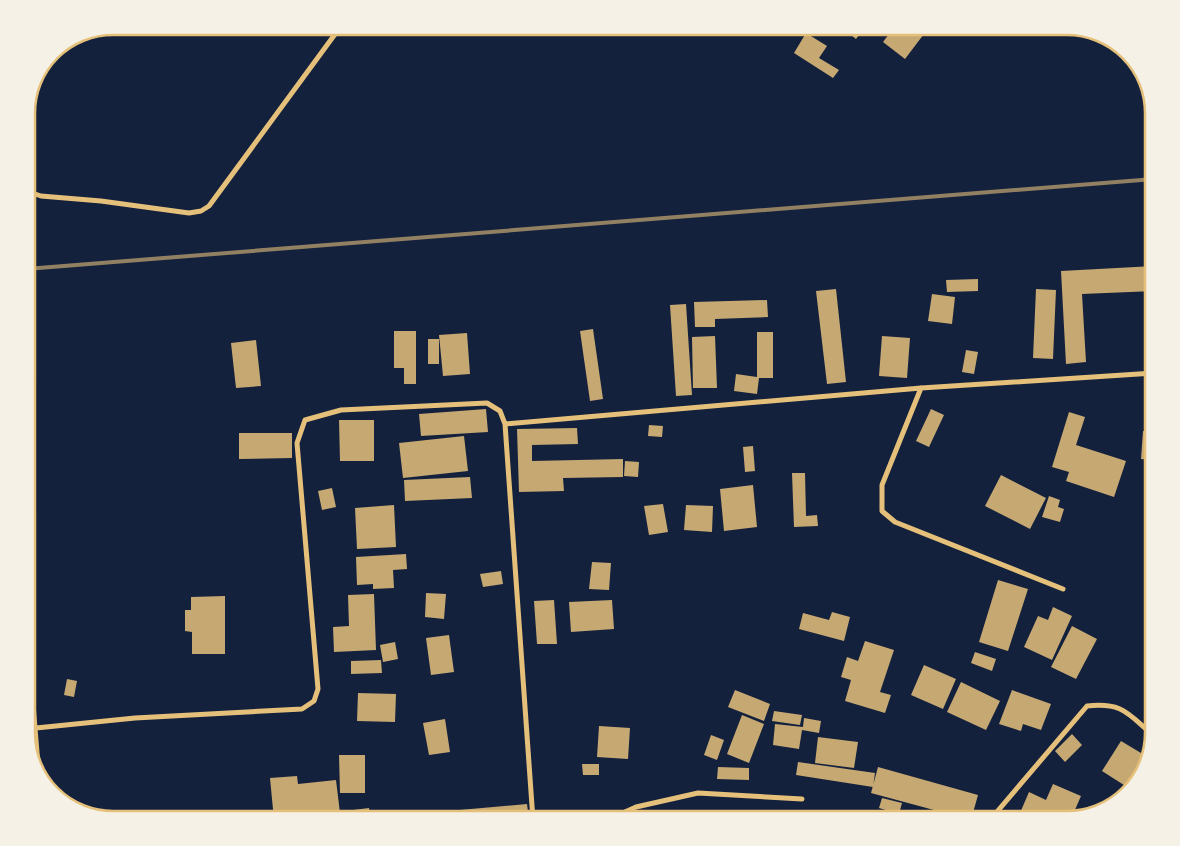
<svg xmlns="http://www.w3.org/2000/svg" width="1180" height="846" viewBox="0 0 1180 846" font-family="'Zilla Slab',serif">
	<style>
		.building { fill: #c6a872 }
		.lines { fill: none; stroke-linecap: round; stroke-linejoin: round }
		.minor { stroke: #e5c07b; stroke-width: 5 }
		.rail { stroke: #918062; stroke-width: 4 }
		.rim { fill: none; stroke: #e5c07b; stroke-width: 2.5 }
	</style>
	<rect width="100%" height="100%" fill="#14213d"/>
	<path class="building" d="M840,26H861L864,28L856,39Z
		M895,26H930L905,59L883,42Z
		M806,33L827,46L819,58L839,70L833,78L794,53Z
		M1154,266V291L1082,294L1086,362L1066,364L1061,271Z
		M978,279V291L947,292L946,280Z
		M836,289L846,382L827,384L816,291Z
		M1036,289L1056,290L1053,359L1033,358Z
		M932,294L955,297L952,324L928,321Z
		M767,300L768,317L715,319V327H695L694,302Z
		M686,304L692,395L676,396L670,305Z
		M593,329L603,399L590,401L580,331Z
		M394,331H416V384H404V368H394Z
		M757,332H773V378H759L757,394L734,391L736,374L757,377Z
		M467,333L470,374L443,376L439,335Z
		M715,336L717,388H693L692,337Z
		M882,336L910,338L907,378L879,376Z
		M428,339H439V364H428Z
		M256,340L261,386L236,388L231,343Z
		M966,350L978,352L974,374L962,372Z
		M486,409L488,432L421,436L419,414Z
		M931,409L944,415L929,447L916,441Z
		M1069,412L1085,417L1076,445L1126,461L1114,497L1066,481L1069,472L1052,467Z
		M339,420H374V461H340Z
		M649,425L663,426L662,437L648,436Z
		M577,428L578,444L532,445V461L623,459V477L563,478L564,491L519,492L517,429Z
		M1143,431L1154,432V460L1141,459Z
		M239,433H292V458L239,459Z
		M464,436L468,471L403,478L399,443Z
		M753,446L755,471L745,472L743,447Z
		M625,461L639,462L638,477L624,476Z
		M792,473H805L806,516L817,515L818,526L794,527Z
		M1001,475L1046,498L1030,529L985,506Z
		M470,477L472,498L405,501L404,480Z
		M753,485L757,527L724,531L720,489Z
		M332,488L336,507L322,510L318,491Z
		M1049,496L1060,500L1058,507L1064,509L1060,522L1042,517Z
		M663,504L668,532L649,535L644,506Z
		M394,505L396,547L357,549L355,508Z
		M686,505L713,506L712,532L684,530Z
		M406,554L407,569L393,570L394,588L373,589V584L357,585L356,557Z
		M592,562L611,563L609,590L589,589Z
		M501,571L503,584L483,587L480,574Z
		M998,580L1028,589L1008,651L979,642Z
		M426,593L446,594L444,619L425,617Z
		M374,594L376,650L334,652L333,627L349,626L348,595Z
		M225,596V654H192V632L185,631V610H191V597Z
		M554,600L557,644H537L534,601Z
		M612,600L614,629L571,632L569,602Z
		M1053,607L1072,616L1052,660L1024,647L1038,616L1048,620Z
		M832,612L850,617L844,641L799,629L803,613L829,620Z
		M1072,626L1097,639L1076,679L1051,667Z
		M449,635L454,672L431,675L426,638Z
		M865,641L894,650L880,692L891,695L885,713L845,701L851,680L841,677L847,657L858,661Z
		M395,642L398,659L383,662L380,645Z
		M975,652L996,659L992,671L971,663Z
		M381,660L382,673L351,674V661Z
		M924,665L956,679L943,709L911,695Z
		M67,679L77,681L74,697L64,695Z
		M961,682L1000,701L986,730L947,712Z
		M735,690L770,704L764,721L728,707Z
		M1012,690L1051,704L1041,730L1023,724L1021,731L999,724Z
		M358,693L396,694L395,722L357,721Z
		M774,711L802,715L800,725L772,721Z
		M742,715L764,724L749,763L727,754Z
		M804,718L821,721L819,733L802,730L799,749L773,745L775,724L803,727Z
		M445,719L450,752L429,755L423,723Z
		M599,726L630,728L628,759L597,757Z
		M1072,734L1082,745L1065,762L1055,751Z
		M711,735L724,740L717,760L704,755Z
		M818,737L858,742L854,768L815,763Z
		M1121,741L1146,756L1127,787L1102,771Z
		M339,755H365V793H340Z
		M798,762L875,773L873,787L796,775Z
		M582,764H599V775H583Z
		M718,767L749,768V780L717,779Z
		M878,767L978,795L971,820L871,793Z
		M297,776L298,784L336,780L340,813L274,820L270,778Z
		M1053,784L1081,796L1071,819L1017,820L1029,792L1046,800Z
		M882,798L902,803L899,814L879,808Z
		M527,804L529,820H438L437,812Z
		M369,808L371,820H346L345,811Z"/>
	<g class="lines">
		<path class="minor" d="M26,191L41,196L101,201L189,213L201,211L209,206L341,26
			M921,388L882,485V511L895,522L1063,589
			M30,667L39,777
			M36,728L135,718L302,709L314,701L318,689L297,443L305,420L341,410L487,403L500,411L505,424
			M533,820L505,424L921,388L1154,373
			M607,820L636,807L698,793L802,799
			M990,820L1087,706C1123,702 1128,714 1153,735"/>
		<path class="rail" d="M26,269L1154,179"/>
	</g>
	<path d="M0 0H1180V846H0ZM113 35H1067A78 78 0 0 1 1145 113V733A78 78 0 0 1 1067 811H113A78 78 0 0 1 35 733V113A78 78 0 0 1 113 35Z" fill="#f6f1e7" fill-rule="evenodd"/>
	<path class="rim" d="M113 35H1067A78 78 0 0 1 1145 113V733A78 78 0 0 1 1067 811H113A78 78 0 0 1 35 733V113A78 78 0 0 1 113 35Z"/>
</svg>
